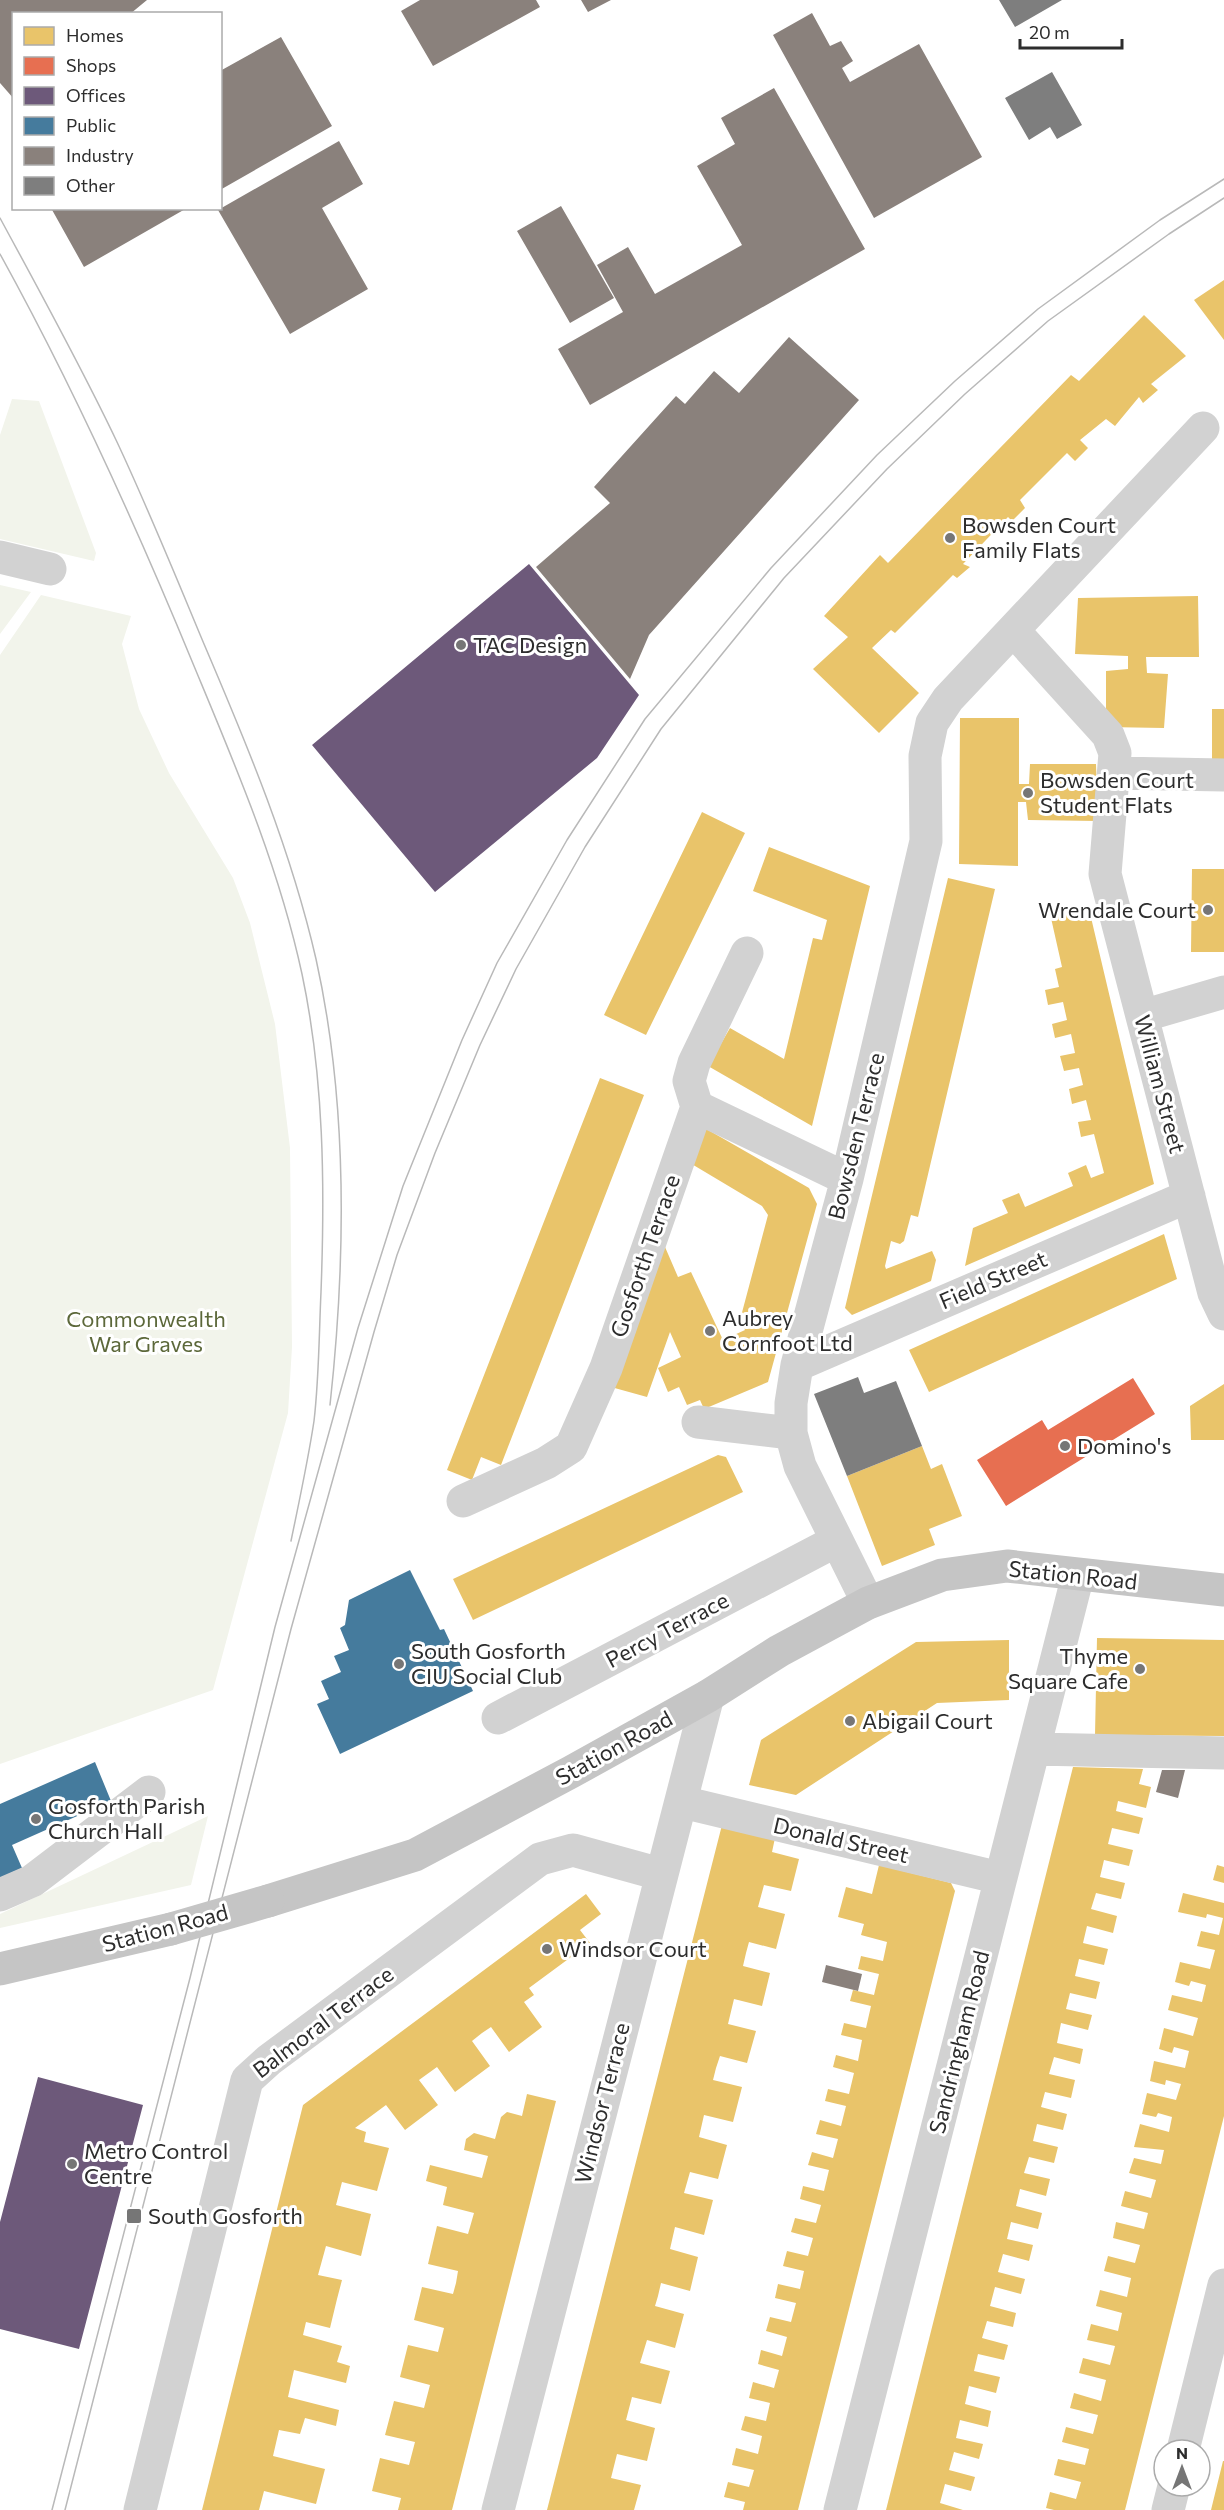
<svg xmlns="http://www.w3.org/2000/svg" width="1224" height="2510" viewBox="0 0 1224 2510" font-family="Commissioner,sans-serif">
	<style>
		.green { fill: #f2f4eb }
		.homes { fill: #e9c46a }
		.shops { fill: #e76f51 }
		.offices { fill: #6d597a }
		.public { fill: #457b9d }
		.industry { fill: #8a817c }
		.building { fill: #7e7e7e }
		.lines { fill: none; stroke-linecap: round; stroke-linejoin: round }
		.street { stroke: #d2d2d2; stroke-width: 33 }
		.primary { stroke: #c5c5c5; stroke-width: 33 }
		.tram { stroke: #b9b9b9; stroke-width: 1.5 }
		.primary-bridge { stroke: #c5c5c5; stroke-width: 33 }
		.poi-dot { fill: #767676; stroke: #fff; stroke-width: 2 }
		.labels { text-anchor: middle; stroke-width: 6; stroke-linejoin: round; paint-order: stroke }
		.poi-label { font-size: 22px; fill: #2d2d2d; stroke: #fff; text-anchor: start }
		.street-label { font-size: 22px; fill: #2d2d2d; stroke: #fff }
		.park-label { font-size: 22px; fill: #5c683a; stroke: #fff }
	</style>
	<rect width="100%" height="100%" fill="#fff"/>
	<path class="green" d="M12,399L39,401L96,553L94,561L0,539V435Z
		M0,585L31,592L0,634Z
		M41,595L131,616L122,644L139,709L169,773L233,878L250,923L275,1024L290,1148L292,1347L288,1413L213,1690L0,1764V655Z
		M208,1816L191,1885L0,1928V1914Z"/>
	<path class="homes" d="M1224,280V340L1194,300Z
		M1144,315L1186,356L1151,384L1158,390L1143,403L1139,397L1115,426L1106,419L1080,440L1088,448L1075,461L1067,453L1020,500L1025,508L1012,521L1008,517L963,564L970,567L957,578L953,575L895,633L891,630L872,648L919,693L879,733L813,669L848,637L824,616L880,555L888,563L1071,375L1079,381Z
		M1198,596L1199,657H1146L1147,673L1168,674L1164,728L1106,727V671L1128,669V656L1075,654L1078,598Z
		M1212,709H1224V767H1212Z
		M960,718H1019V784H1029L1030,764H1096L1098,821L1028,820L1026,802H1018V866L959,864Z
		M702,812L745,833L646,1035L604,1015Z
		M769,847L870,886L812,1126L708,1066L730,1028L784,1059L813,938L822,940L827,920L753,891Z
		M1192,869H1224V952H1191Z
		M948,878L995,889L918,1217L911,1215L904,1241L900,1244L891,1241L885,1266L886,1269L932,1251L936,1260L931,1281L852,1315L845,1308Z
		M1089,909L1154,1184L965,1266L973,1228L1008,1213L1002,1200L1019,1193L1025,1207L1073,1186L1068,1173L1086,1165L1091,1178L1104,1173L1094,1134L1081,1137L1078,1122L1091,1120L1086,1100L1072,1104L1069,1089L1083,1085L1079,1068L1064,1071L1060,1056L1075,1053L1071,1034L1055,1038L1052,1024L1067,1020L1063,1002L1048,1005L1045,990L1059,987L1055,969L1062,967L1051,918Z
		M600,1078L644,1095L501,1465L481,1457L472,1480L447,1470Z
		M703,1127L809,1188L817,1204L768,1382L704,1409L700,1400L687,1405L679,1387L668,1392L658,1368L681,1357L670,1332L647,1397L611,1387L662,1240L678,1277L691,1272L723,1340L745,1330L740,1320L768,1215L762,1206L690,1163Z
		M1164,1234L1177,1279L929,1392L909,1350Z
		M1224,1384V1440H1191L1190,1406Z
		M922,1446L931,1469L942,1464L962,1516L929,1529L935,1545L882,1566L847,1476Z
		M718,1455L726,1457L743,1492L473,1620L453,1579Z
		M1097,1638L1224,1640V1736L1095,1735Z
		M1009,1640V1700L937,1703L796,1795L749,1785L761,1740L916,1642Z
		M1073,1767L1143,1769L1139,1784L1151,1787L1146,1808L1118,1801L1116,1811L1143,1818L1139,1834L1112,1828L1108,1844L1133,1850L1129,1866L1104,1860L1100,1877L1125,1883L1121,1899L1096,1893L1091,1909L1117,1916L1113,1933L1087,1926L1083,1943L1108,1949L1104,1965L1079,1959L1075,1976L1100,1982L1096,1999L1070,1993L1066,2009L1092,2015L1088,2030L1061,2023L1057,2043L1083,2049L1080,2064L1054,2057L1049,2074L1075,2080L1071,2098L1045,2092L1041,2107L1067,2114L1063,2130L1037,2124L1033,2141L1058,2147L1054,2163L1029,2157L1024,2173L1050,2179L1046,2196L1020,2189L1016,2206L1042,2213L1038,2229L1011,2222L1007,2239L1033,2245L1029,2261L1003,2254L998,2272L1025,2279L1021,2294L995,2287L990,2306L1016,2313L1013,2327L987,2321L982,2338L1008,2345L1004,2360L978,2354L974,2371L1000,2377L996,2393L969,2386L965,2404L991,2411L988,2427L960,2420L956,2438L983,2444L979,2459L954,2452L949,2470L975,2477L971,2491L945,2484L940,2503L963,2510H886Z
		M722,1825L775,1838L772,1852L799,1859L791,1891L764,1885L758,1907L785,1914L776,1949L749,1942L746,1953L743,1966L770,1973L762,2006L734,1999L728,2024L756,2031L747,2063L720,2056L716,2068L713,2080L742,2087L733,2122L704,2115L699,2137L727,2145L718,2179L690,2172L684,2193L713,2200L704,2235L675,2227L670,2249L698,2257L690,2291L661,2283L658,2296L655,2306L684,2314L675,2348L647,2340L640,2363L670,2371L661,2404L632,2397L626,2420L655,2428L647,2461L617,2454L611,2478L641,2485L634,2510H547Z
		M879,1865L951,1883L955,1891L798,2510H743L745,2502L724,2497L728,2482L749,2487L754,2470L732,2465L736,2448L758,2454L762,2436L741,2430L745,2416L766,2421L770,2403L749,2398L753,2382L774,2388L779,2370L758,2364L761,2350L782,2356L787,2337L766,2331L770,2317L791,2322L796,2303L775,2298L778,2284L800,2289L804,2271L783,2266L787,2251L808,2256L813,2238L791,2232L795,2218L816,2223L821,2205L800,2199L803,2186L824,2191L829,2170L808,2165L812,2152L833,2158L838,2139L816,2134L820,2120L841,2126L846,2106L825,2101L828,2089L849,2094L854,2073L833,2067L836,2055L858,2061L862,2040L841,2035L844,2023L866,2028L871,2006L850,2001L853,1990L874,1995L879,1974L858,1969L861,1956L883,1961L887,1942L861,1935L864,1924L838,1917L846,1887L872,1894Z
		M1217,1865L1224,1867V1883L1213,1880Z
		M1183,1893L1224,1903V2116L1125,2510H1054L1046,2508L1050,2492L1076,2499L1081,2482L1054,2475L1058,2459L1085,2465L1089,2449L1062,2442L1066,2427L1093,2434L1098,2415L1070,2408L1074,2393L1101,2401L1106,2380L1079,2373L1083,2358L1110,2365L1115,2346L1087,2340L1091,2324L1118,2331L1122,2313L1096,2306L1100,2290L1127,2297L1131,2278L1104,2271L1108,2256L1135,2263L1140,2245L1113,2238L1116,2222L1144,2229L1148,2213L1121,2206L1125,2191L1151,2198L1156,2180L1129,2173L1134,2158L1161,2164L1164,2150L1134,2147L1140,2124L1169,2132L1172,2117L1158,2113L1156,2117L1142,2114L1147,2093L1176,2100L1181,2084L1166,2080L1165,2085L1150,2081L1154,2061L1185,2068L1189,2051L1174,2047L1172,2053L1159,2049L1164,2028L1193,2036L1198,2018L1168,2010L1172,1995L1202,2002L1206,1985L1191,1981L1189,1986L1175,1982L1180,1962L1210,1969L1215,1950L1197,1946L1201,1931L1219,1935L1223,1918L1207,1914L1206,1918L1178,1912Z
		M586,1894L601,1914L580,1930L590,1943L529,1988L534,1995L524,2002L542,2027L509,2052L491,2027L482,2033L472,2041L490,2066L455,2092L437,2067L419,2080L438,2105L405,2130L386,2105L355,2128L366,2132L364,2142L389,2148L377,2191L342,2182L336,2205L371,2214L361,2256L326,2246L318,2275L342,2280L337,2299L330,2328L306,2322L303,2335L342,2346L337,2362L350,2366L346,2383L294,2370L288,2397L339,2410L336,2426L305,2418L300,2434L279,2430L273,2456L325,2469L316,2504L264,2491L259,2510H202L303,2105Z
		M527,2094L556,2101L452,2510H398L401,2498L372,2491L380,2458L409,2465L415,2442L385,2435L394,2401L424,2408L430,2385L400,2377L408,2345L438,2352L444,2328L414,2320L422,2287L453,2294L456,2283L458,2271L428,2264L437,2226L468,2234L474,2213L443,2205L447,2187L426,2181L430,2165L482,2178L488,2156L464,2150L466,2139L474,2133L495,2139L501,2117L507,2112L522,2116Z
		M1224,2461V2510H1211L1223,2461Z"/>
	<path class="shops" d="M1133,1378L1155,1414L1006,1506L977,1460L1042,1420L1048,1430Z"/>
	<path class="offices" d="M529,564L639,695L597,758L435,892L312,745Z
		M38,2077L143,2105L79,2349L0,2329V2222Z"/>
	<path class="public" d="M410,1570L440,1630L444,1629L473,1691L340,1754L317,1704L329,1699L321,1681L341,1672L334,1656L349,1650L340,1628L345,1625L349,1600Z
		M95,1762L111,1801L12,1845L22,1868L0,1878V1804Z"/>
	<path class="industry" d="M0,0H147L130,14H14V99L0,83Z
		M420,0H536L540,7L433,66L401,11Z
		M581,0H611L588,12Z
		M812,13L830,46L841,41L853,61L842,68L850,82L919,44L982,157L874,218L773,35Z
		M281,37L332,126L220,190V71Z
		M774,88L865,249L590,405L558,349L623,312L597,265L628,247L655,294L742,245L697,166L735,144L721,118Z
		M339,141L363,184L322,208L368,289L290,334L218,210Z
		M561,206L614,298L570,323L517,231Z
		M51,208H187L84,267Z
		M789,337L859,400L649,635L630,679L536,567L610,503L594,487L676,396L685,404L714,371L739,393Z
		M1162,1770H1185L1178,1798L1156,1792Z
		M826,1965L862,1974L858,1991L822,1982Z"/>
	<path class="building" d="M999,0H1062L1015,27Z
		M1052,72L1082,125L1057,139L1050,127L1029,140L1005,98Z
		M858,1377L864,1393L896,1381L922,1446L847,1476L814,1394Z"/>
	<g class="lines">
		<path class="street" d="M0,557L50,569
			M1013,630L1108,735L1115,753L1105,874L1214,1293L1224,1314
			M1114,773L1224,775
			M1142,1016L1224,992
			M697,1107L847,1179
			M797,1365L1189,1196
			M698,1422L791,1433
			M463,1501L546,1463L571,1447L606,1368L697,1107L689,1081L694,1063L747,953
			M868,1603L800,1466L791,1433V1403L797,1365L847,1179L926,841L925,756L932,723L948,699L1203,428
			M498,1718L836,1541
			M1034,1749L1224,1753
			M682,1802L1000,1878
			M0,1895L32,1881L149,1792
			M1183,2450L1224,2285
			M140,2510L247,2080L269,2060L540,1859L573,1850L660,1874
			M498,2510L708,1696
			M840,2510L1078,1575
			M1168,2510L1174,2486"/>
		<path class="primary" d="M268,1901L415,1855L571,1772L708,1696L779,1651L868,1603L942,1575L1007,1566L1224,1590
			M0,1969L171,1929"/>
		<path class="tram" d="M0,218C40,292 81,366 117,442C148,508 176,577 204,644C248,747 291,850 316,959C348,1103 346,1259 330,1405
			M0,254C74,388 136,525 194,666C236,767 279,867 302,974C324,1078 325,1186 321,1292C319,1335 319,1379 314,1421C308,1461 299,1502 291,1541
			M52,2510L190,1978L275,1627L358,1328L403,1186L462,1040L497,963L567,840L645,719L771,568L877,455L955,381L1038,309L1160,220L1224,179
			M65,2510L291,1629L374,1332L397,1255L435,1153L480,1045L516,969L585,847L661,729L784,578L887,469L965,394L1048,321L1169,234L1224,198"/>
		<path class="primary-bridge" d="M171,1929L268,1901"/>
	</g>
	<g class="poi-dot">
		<circle cx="950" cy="538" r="6"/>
		<circle cx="461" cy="645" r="6"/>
		<circle cx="1028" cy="793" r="6"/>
		<circle cx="1208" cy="910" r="6"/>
		<circle cx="710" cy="1331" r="6"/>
		<circle cx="1065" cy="1446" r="6"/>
		<circle cx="399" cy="1664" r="6"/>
		<circle cx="1140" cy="1669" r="6"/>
		<circle cx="850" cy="1721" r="6"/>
		<circle cx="36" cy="1819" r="6"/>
		<circle cx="547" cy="1949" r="6"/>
		<circle cx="72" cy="2164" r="6"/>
		<rect x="126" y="2208" width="16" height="16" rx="3"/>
	</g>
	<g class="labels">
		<g class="poi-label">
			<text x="962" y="533">Bowsden Court<tspan x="962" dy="25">Family Flats</tspan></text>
			<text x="473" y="653">TAC Design</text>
			<text x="1040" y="788">Bowsden Court<tspan x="1040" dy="25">Student Flats</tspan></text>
			<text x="1196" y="918" text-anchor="end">Wrendale Court</text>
			<text x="722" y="1326">Aubrey<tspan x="722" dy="25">Cornfoot Ltd</tspan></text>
			<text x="1077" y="1454">Domino's</text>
			<text x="411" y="1659">South Gosforth<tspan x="411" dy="25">CIU Social Club</tspan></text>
			<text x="1128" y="1664" text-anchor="end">Thyme<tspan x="1128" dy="25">Square Cafe</tspan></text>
			<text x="862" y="1729">Abigail Court</text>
			<text x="48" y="1814">Gosforth Parish<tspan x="48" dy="25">Church Hall</tspan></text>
			<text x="559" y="1957">Windsor Court</text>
			<text x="84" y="2159">Metro Control<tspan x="84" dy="25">Centre</tspan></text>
			<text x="148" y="2224">South Gosforth</text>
		</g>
		<g class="street-label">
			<text transform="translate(1160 1084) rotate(75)" y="8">William Street</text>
			<text transform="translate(856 1136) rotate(-76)" y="8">Bowsden Terrace</text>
			<text transform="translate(645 1256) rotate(-71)" y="8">Gosforth Terrace</text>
			<text transform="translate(993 1280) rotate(-23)" y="8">Field Street</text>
			<text transform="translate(1073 1575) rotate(6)" y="8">Station Road</text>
			<text transform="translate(667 1630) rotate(-28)" y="8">Percy Terrace</text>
			<text transform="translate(614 1748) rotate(-29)" y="8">Station Road</text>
			<text transform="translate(841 1840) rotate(13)" y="8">Donald Street</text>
			<text transform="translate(165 1928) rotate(-15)" y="8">Station Road</text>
			<text transform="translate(323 2022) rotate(-37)" y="8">Balmoral Terrace</text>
			<text transform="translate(959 2042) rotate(-76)" y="8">Sandringham Road</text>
			<text transform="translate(602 2103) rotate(-76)" y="8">Windsor Terrace</text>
		</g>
		<g class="park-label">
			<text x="146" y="1327">Commonwealth<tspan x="146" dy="25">War Graves</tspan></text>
		</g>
	</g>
	<rect x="12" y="12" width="210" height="198" fill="#ffffff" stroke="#ababab" stroke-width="1.5"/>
	<rect x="24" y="27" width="30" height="18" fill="#e9c46a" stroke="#ababab" stroke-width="1.5"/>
	<text x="66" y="42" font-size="18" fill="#2d2d2d">Homes</text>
	<rect x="24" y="57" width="30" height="18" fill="#e76f51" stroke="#ababab" stroke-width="1.5"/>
	<text x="66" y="72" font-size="18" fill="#2d2d2d">Shops</text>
	<rect x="24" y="87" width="30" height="18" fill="#6d597a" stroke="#ababab" stroke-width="1.5"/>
	<text x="66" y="102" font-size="18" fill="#2d2d2d">Offices</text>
	<rect x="24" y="117" width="30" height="18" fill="#457b9d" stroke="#ababab" stroke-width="1.5"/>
	<text x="66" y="132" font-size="18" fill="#2d2d2d">Public</text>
	<rect x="24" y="147" width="30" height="18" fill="#8a817c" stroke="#ababab" stroke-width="1.5"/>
	<text x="66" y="162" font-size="18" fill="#2d2d2d">Industry</text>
	<rect x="24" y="177" width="30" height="18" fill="#7e7e7e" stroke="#ababab" stroke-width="1.5"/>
	<text x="66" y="192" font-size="18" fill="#2d2d2d">Other</text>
	<g transform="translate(1182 2468)"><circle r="28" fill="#ffffff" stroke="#ababab" stroke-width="1.5"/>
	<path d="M0-4.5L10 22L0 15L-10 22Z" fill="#767676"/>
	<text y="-9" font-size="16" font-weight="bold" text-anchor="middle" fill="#2d2d2d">N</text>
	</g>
	<path d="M1020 39v9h102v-9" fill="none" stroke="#2d2d2d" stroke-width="3"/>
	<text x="1029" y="39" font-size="18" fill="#2d2d2d" stroke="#ffffff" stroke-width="4.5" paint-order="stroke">20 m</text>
</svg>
